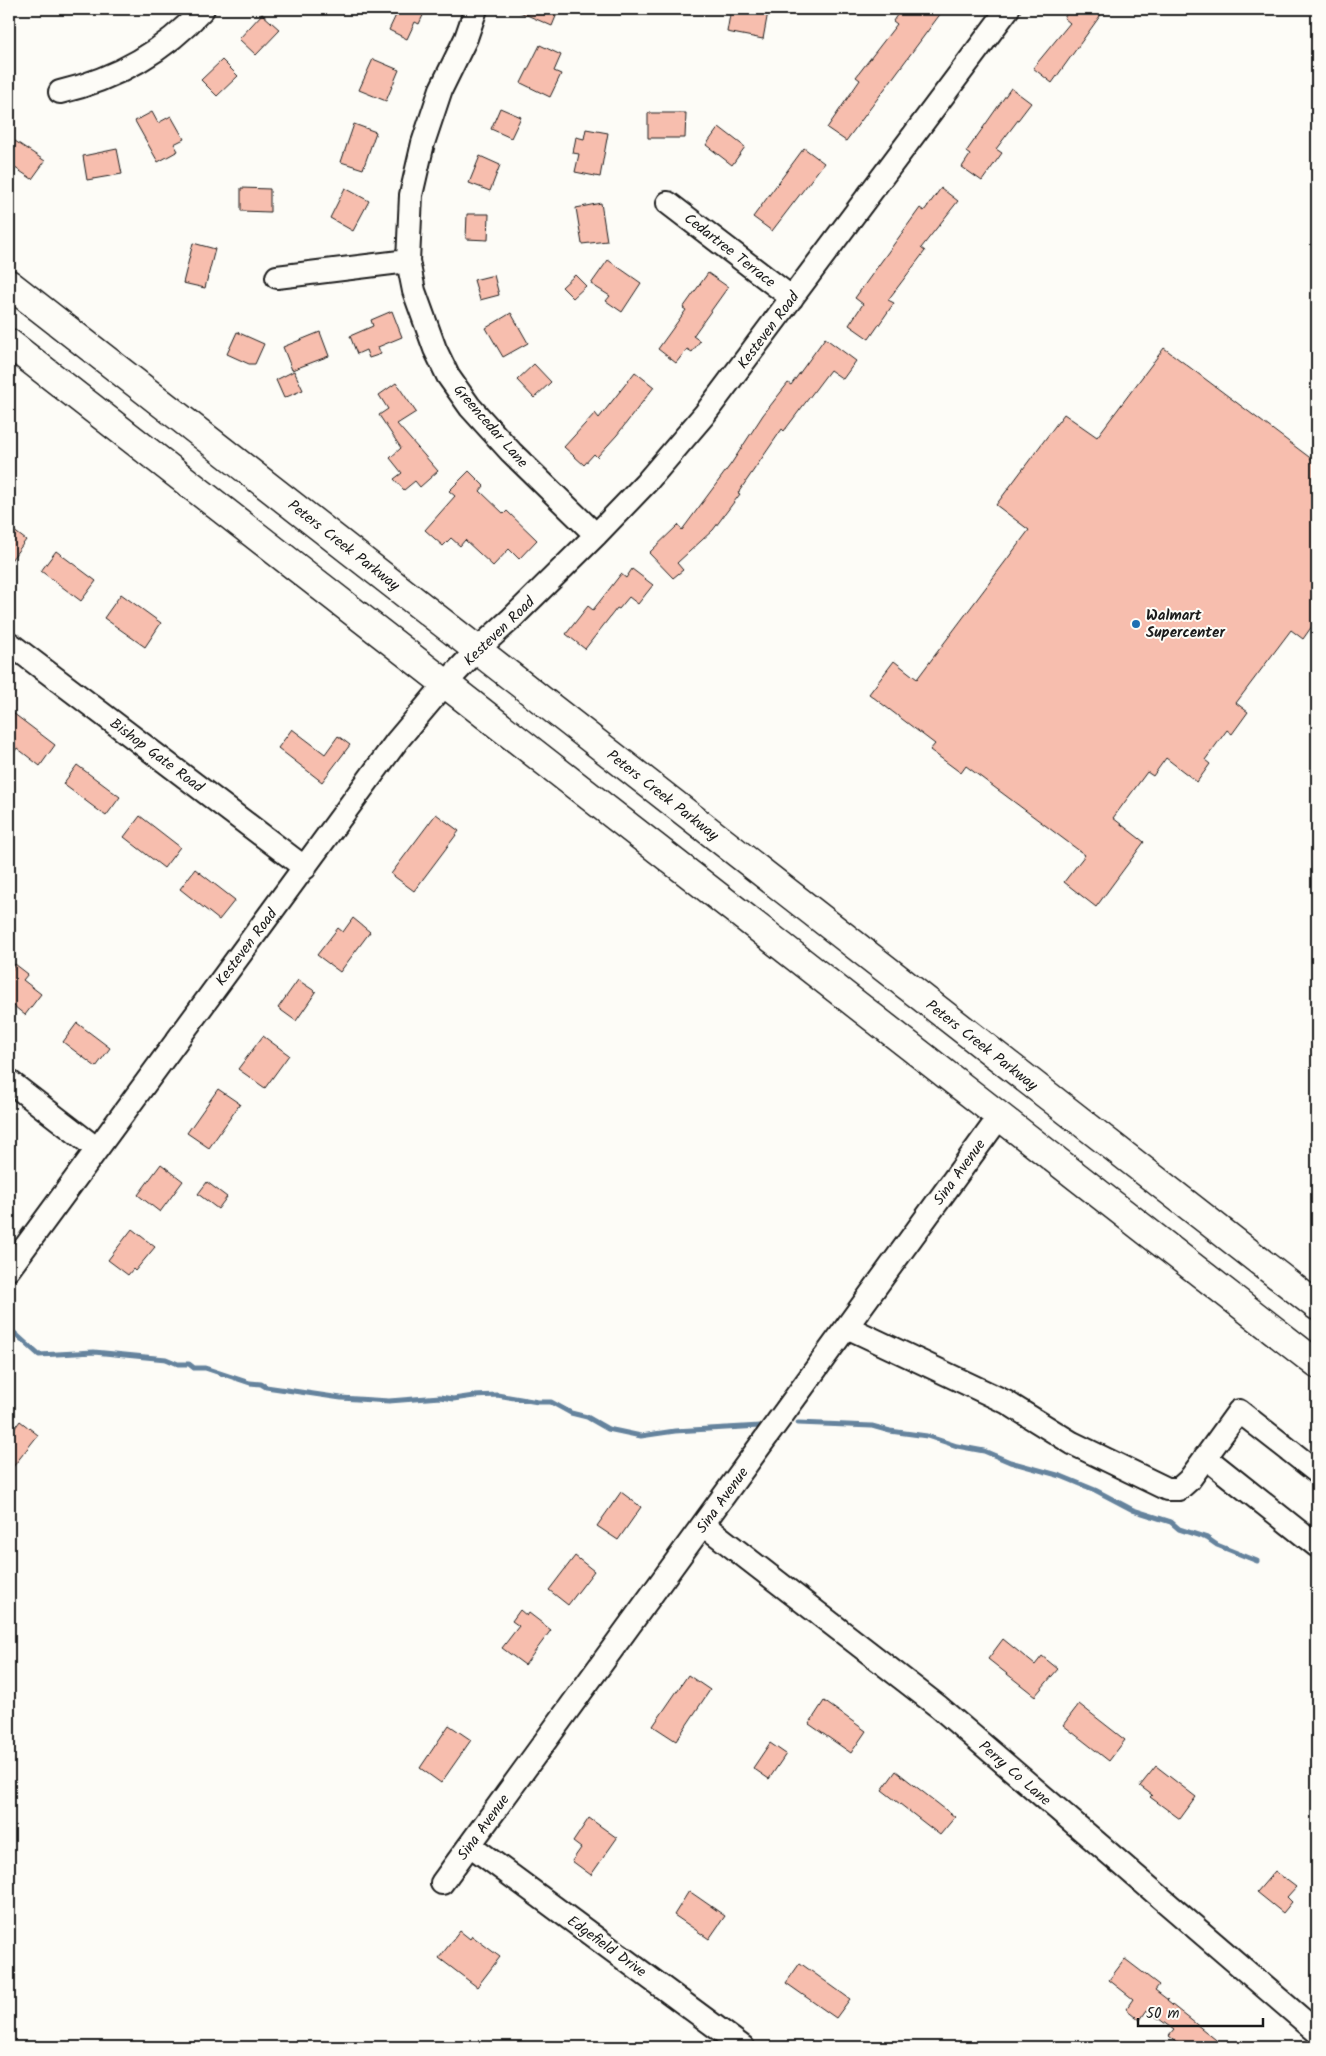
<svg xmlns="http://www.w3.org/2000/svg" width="1326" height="2056" viewBox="0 0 1326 2056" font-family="Kalam,sans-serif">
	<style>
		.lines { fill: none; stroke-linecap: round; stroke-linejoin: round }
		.stream { stroke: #65839d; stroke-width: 5 }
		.building { fill: #f7beae; stroke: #1c1c1c }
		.minor-casing { stroke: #1c1c1c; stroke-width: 26 }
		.major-casing { stroke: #1c1c1c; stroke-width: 31 }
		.minor { stroke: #fdfcf7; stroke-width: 22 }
		.major { stroke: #fdfcf7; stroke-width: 28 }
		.poi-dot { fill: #1f6fb2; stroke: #fdfcf7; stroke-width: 2 }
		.labels { text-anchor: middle; stroke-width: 4; stroke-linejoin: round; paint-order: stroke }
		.street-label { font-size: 15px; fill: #1c1c1c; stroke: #fdfcf7 }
		.poi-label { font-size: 15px; font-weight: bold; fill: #1c1c1c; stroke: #fdfcf7; text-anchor: start }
	</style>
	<rect width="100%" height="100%" fill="#fdfcf7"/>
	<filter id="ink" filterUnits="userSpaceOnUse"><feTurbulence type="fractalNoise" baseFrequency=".02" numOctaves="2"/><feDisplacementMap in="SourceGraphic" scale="10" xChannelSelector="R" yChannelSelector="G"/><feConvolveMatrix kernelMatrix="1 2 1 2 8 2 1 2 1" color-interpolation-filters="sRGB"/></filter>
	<g filter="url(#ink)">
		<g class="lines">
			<path class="stream" d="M9,1328L39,1355L94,1352L166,1359L178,1364H189L194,1368H205L250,1383L261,1384L266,1387L341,1398L389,1401L440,1397L453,1399L474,1396L497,1395L538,1402H551L571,1413L587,1417L608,1429L641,1436L675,1431L760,1426
				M798,1423L872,1426L890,1431L927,1436L957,1446L984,1451L1010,1462L1061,1476L1095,1490L1133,1510L1171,1522L1179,1529L1207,1538L1217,1545L1257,1561"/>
		</g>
		<path class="building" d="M388,9H426L419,24L415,22L407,39L389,30L397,13Z
			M513,9H559L552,26Z
			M731,9H748L768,12L763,39L727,32Z
			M901,9H944L846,141L827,128L860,80L856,77L897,24L893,21Z
			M1070,9H1105L1052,83L1033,68L1070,23L1064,18Z
			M262,14L280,30L256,55L239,39Z
			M540,45L561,55L554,71L561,74L550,97L521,83Z
			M373,59L399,70L386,101L359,90Z
			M222,60L238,76L217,96L201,80Z
			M1011,88L1031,103L996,149L1002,153L982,181L962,167L970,155L966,152Z
			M500,108L521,117L511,138L491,129Z
			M152,112L158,123L171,116L184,139L174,144L178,151L158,162L135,121Z
			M648,113H686L685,138H648Z
			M354,124L376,132L363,169L341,162Z
			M719,127L745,147L732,165L706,145Z
			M586,129L608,133L600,177L575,172L579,154L573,153L576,137L584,139Z
			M15,141L45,161L32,179L9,164V151Z
			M804,148L824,163L772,231L753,217Z
			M117,149L122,174L87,180L83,156Z
			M480,156L500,165L490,191L469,183Z
			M241,188L270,189V212L241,211Z
			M345,188L369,201L353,231L330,218Z
			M941,188L958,201L921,248L925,251L888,300L894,303L869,339L849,325L863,304L855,298L920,208L924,211Z
			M601,203L607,241L582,244L576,208Z
			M467,214H489L488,240L466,239Z
			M193,243L215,249L205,288L183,283Z
			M608,260L641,283L622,312L606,301L610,296L591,284Z
			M708,273L728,287L693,336L700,341L692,352L687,349L676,363L658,349L686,310L683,308Z
			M494,275L499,295L480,300L474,280Z
			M575,275L586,286L573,298L562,287Z
			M392,311L402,337L378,347L381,354L369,358L366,350L357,354L350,336L373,326L371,320Z
			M511,313L528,343L503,357L486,328Z
			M237,332L264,344L255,364H249L227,354Z
			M320,332L329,356L292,370L283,347Z
			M825,338L856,361L843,379L830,370L784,431L782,429L738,493L740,494L713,530L677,563L683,570L673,578L649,553L678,525L682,530L731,464L763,415L788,383L791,385Z
			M1164,348L1317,463V619L1303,639L1291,630L1236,703L1248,712L1232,734L1227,730L1205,760L1210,764L1197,782L1166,758L1153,776L1147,772L1113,818L1144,842L1096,907L1064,882L1085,855L966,766L961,773L930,750L935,744L869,694L894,661L917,679L1029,530L996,505L1064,414L1097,437Z
			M534,364L551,382L534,398L517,380Z
			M294,371L303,390L284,398L276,380Z
			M635,372L654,387L617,435L597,457L594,454L584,465L564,447L595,413L599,418Z
			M396,383L416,412L397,424L438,471L420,487L415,481L404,490L394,479L402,473L390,458L401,448L379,415L388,409L379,395Z
			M469,471L484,486L480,491L504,514L507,511L537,540L519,559L509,549L493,566L465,540L460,546L451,538L443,546L425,530L455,496L449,491Z
			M9,527L26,540L9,563Z
			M56,551L96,581L81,601L41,571Z
			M632,569L653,585L638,604L629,597L619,609L617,608L585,649L566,634L588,606L593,610L621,574L626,578Z
			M121,594L161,623L145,647L104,618Z
			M9,710L55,745L40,766L17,748L9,760Z
			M292,729L325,754L338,736L350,745L322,782L278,748Z
			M77,765L120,797L106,816L63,784Z
			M436,814L459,831L414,891L391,874Z
			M140,816L180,847L164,868L124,837Z
			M195,869L235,900L219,920L180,889Z
			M353,918L370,932L340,972L317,955L338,928L343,932Z
			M15,964L28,974L23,980L41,994L25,1015L9,1002V969L11,971Z
			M298,980L316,992L296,1021L278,1008Z
			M77,1023L110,1048L96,1067L63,1042Z
			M263,1036L289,1055L265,1088L238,1069Z
			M218,1089L240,1104L209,1148L187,1133Z
			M161,1164L183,1181L160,1212L138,1195Z
			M207,1182L227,1197L218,1209L198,1194Z
			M132,1229L155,1247L135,1271L133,1269L128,1275L108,1260Z
			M20,1421L38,1435L9,1472V1436Z
			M621,1492L641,1507L618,1540L597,1526Z
			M575,1556L594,1571L568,1605L549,1590Z
			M520,1610L527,1616L529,1613L551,1630L525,1665L502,1648L519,1626L512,1621Z
			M1003,1639L1035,1665L1042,1656L1058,1669L1035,1696L988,1659Z
			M688,1675L710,1690L676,1741L653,1726Z
			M824,1701L866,1731L851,1753L809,1724Z
			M1079,1704L1125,1740L1109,1761L1063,1725Z
			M449,1725L471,1740L441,1783L420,1768Z
			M770,1743L786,1754L769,1779L753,1768Z
			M1156,1766L1196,1797L1180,1819L1150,1797L1152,1795L1140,1786Z
			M896,1771L955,1817L940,1835L882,1790Z
			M589,1818L617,1838L591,1875L572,1861L581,1848L573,1842Z
			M1275,1871L1296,1887L1287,1897L1292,1902L1283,1913L1257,1892Z
			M689,1891L725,1916L709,1939L674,1915Z
			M460,1931L470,1939L472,1936L500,1957L477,1987L439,1958Z
			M1125,1959L1159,1985L1155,1990L1168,2000L1167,2001L1225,2047H1183L1169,2036L1174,2030L1147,2010L1140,2020L1126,2009L1133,1999L1109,1980Z
			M800,1963L850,1999L836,2018L786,1983Z"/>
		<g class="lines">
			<g class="minor-casing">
				<path id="minor" d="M476,9L466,38L441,89L423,143L411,195L408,261L414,291L435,349L448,376L470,407L511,452L596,535
					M60,92C115,79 165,51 203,9
					M668,203L792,298
					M277,277L408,261
					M9,643L305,868
					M9,1081L97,1149
					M9,1269L397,741L445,684L478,649L510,620L596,535L646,483L704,415L1008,9
					M847,1327L1006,1402L1072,1443L1167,1489H1179L1189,1480L1239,1411L1317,1472
					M1205,1457L1317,1546
					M704,1525L939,1707L1317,2032
					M470,1845L743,2047
					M442,1883L1000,1116"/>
			</g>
			<g class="major-casing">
				<path id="major" d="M9,284L1317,1306
					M9,343L1317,1364"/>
			</g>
			<use href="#minor" class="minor"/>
			<use href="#major" class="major"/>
		</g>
	</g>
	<circle class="poi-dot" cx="1136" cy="624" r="5"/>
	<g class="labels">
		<g class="street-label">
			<text transform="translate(730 250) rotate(38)" y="5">Cedartree Terrace</text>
			<text transform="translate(768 330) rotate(-53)" y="5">Kesteven Road</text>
			<text transform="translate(491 426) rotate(49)" y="5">Greencedar Lane</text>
			<text transform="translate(344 545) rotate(38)" y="5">Peters Creek Parkway</text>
			<text transform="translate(499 631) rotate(-44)" y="5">Kesteven Road</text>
			<text transform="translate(157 755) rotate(37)" y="5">Bishop Gate Road</text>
			<text transform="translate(663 795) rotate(38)" y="5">Peters Creek Parkway</text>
			<text transform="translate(246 947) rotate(-53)" y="5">Kesteven Road</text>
			<text transform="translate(982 1045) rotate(38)" y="5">Peters Creek Parkway</text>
			<text transform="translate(959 1172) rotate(-54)" y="5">Sina Avenue</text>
			<text transform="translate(722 1500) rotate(-54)" y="5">Sina Avenue</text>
			<text transform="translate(1015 1773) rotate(41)" y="5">Perry Co Lane</text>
			<text transform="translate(483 1827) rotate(-54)" y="5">Sina Avenue</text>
			<text transform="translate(607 1946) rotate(36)" y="5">Edgefield Drive</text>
		</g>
		<g class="poi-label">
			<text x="1146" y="620">Walmart<tspan x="1146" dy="17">Supercenter</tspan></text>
		</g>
	</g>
	<rect width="1326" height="2056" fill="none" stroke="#fdfcf7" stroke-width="30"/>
	<rect x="15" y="15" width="1296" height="2026" fill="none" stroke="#1c1c1c" stroke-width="2" filter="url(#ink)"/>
	<path d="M1138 2018v8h125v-8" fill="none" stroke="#1c1c1c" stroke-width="2.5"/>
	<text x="1146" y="2018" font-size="15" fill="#1c1c1c" stroke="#fdfcf7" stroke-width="4" paint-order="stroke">50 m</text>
</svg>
